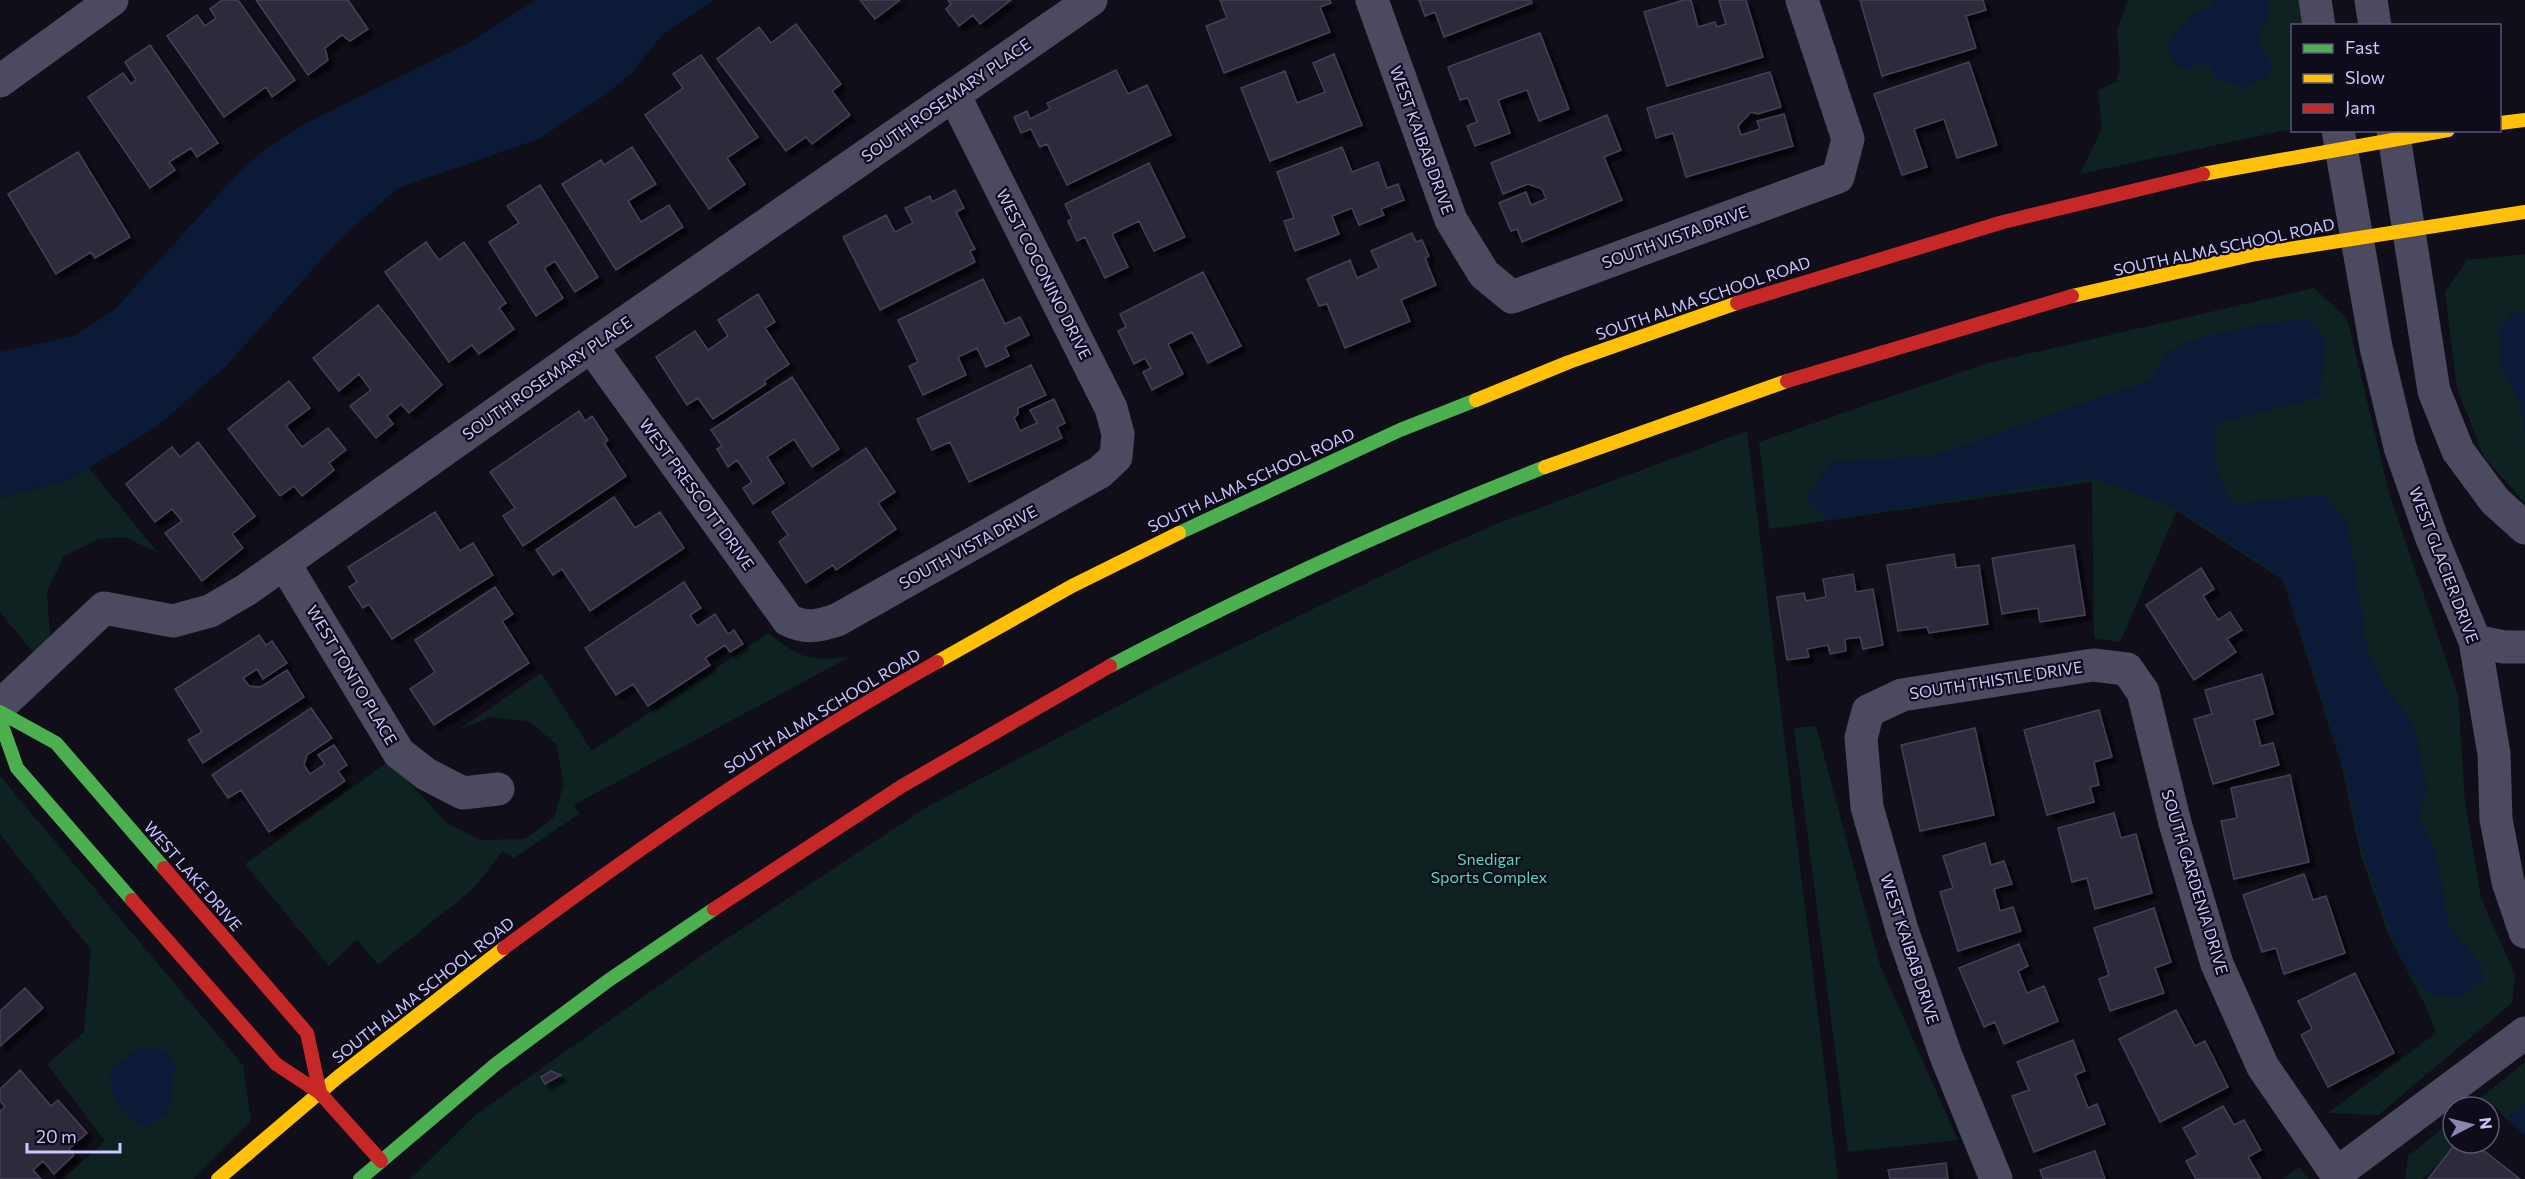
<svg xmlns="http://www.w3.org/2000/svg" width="2525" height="1179" viewBox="0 0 2525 1179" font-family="Commissioner,sans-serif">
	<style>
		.green { fill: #0e2222 }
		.water { fill: #0b1b37 }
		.building { fill: #2e2b3b; stroke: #444056; stroke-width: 1.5; filter: url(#shadow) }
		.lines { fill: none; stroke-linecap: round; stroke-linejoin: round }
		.street { stroke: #4b4a61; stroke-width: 33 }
		.fast { stroke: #4caf50; stroke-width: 14 }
		.slow { stroke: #ffc107; stroke-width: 14 }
		.jam { stroke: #c62828; stroke-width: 14 }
		.labels { text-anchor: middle; stroke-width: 4.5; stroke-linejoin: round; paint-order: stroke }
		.street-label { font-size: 16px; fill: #ccc6fe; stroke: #0e0b1b }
		.park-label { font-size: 16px; fill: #54dcb9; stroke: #0e0b1b }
	</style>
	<defs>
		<filter id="shadow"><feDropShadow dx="5.5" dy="5.5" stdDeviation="1.5" flood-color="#0009"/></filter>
	</defs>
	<rect width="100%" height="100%" fill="#100e18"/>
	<path class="green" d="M2128,0H2298L2302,25L2292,26V129L2080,174L2102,128L2098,90L2116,82L2120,67L2117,31Z
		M2525,254V503L2484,457L2457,388L2445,292L2467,260Z
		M2314,288L2347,318L2390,496L2458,695L2465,802L2481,898L2515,975L2512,1003L2378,1115L2328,1113L2436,1033L2428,1011L2387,931L2360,852L2342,767L2283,580L2177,511L2120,642L2094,638L2092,482L1769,529L1759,442L1988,363Z
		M1747,431L1838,1179H410L474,1116L708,951L927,807L1169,679L1412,561L1496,524Z
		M89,468L157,552L124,537L99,539L64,556L47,591L50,637L33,652L0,612V498L69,480Z
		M768,633C802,660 807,660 850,657L574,805L579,814L514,858L503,851L473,889L378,965L357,939L329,966L245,864L389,761L446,822L480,840L525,839L554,817L564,784L556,744L530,722L492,717L458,730L541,673L592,751Z
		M1816,726L1880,965L1958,1140L1848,1152L1794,728Z
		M0,776L243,1065L251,1121L193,1179H63L105,1141L47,1064L84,1032L91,950L0,834Z
		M2525,1062V1103L2507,1120L2497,1108L2489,1115V1107H2469Z
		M2453,1120V1143H2460L2423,1179H2405L2408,1156Z
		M2299,1167L2309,1179H2283Z"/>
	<path class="water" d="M536,0H714L662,35L632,73L605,95L539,139L398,188L340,239L226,366L156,427L69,480L0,498V352L73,336L114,310L242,169L267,148L304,124L468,43Z
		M2214,0H2268L2271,11L2257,39L2272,65L2269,77L2257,80L2244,90L2233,83L2217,80L2209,66L2198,63L2187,71L2175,63L2166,44L2193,14L2206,9Z
		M2525,311V436L2519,402L2501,367L2498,329L2514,312Z
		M2308,318L2326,339L2320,397L2215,424C2213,454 2215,480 2234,504L2322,494L2348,523L2368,652L2386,688L2414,724L2427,788L2419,819L2435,849L2449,926L2478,961L2484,979L2461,998L2432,996L2408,971L2390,932L2363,852L2344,769L2284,579L2179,509L2093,478L1826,520L1806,498L1831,462L1936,455L2152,379C2156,372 2161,356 2169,352C2199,332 2272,322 2308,318Z
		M140,1047L166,1050L176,1064L168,1115L144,1128C120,1110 110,1100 110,1069Z
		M2525,1103V1135L2507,1120Z"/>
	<path class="building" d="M222,0H238L295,80L272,97L266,87L224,117L167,36L197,15L205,26L216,18L210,9Z
		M256,0H348L368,29L350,41L342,35L325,48L328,60L308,75Z
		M860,0H900L875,19Z
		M948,0H1011L980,24L973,15L959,26L946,9L951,4Z
		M1220,0H1330L1331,3L1320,7L1330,32L1224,73L1206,26L1227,18Z
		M1419,0H1531L1532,3L1444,37L1435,12L1425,16Z
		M1684,0H1691L1698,27L1715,22L1717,27L1726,24L1719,0H1746L1763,57L1667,86L1644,12Z
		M1860,0H1983L1986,10L1966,16L1976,48L1882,76Z
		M796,24L841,84L832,91L850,115L812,144L806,137L786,151L717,59L759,27L771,43Z
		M1540,33L1569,109L1539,121L1527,90L1498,100L1510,133L1475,146L1467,126L1477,122L1468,98L1460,100L1448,67Z
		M150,45L218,143L197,157L191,148L169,162L175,170L150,188L88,97L123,73L131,84L136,80L125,62Z
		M1334,54L1362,125L1270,161L1241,88L1285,71L1297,103L1325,92L1313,63Z
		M701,55L758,137L727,158L745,184L709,209L645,115L683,88L673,74Z
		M1969,62L1997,145L1957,158L1944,119L1914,129L1927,167L1902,175L1874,94Z
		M1116,70L1128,94L1147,85L1171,135L1067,185L1047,144L1040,147L1031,129L1021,133L1014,117L1027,111L1030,119L1050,109L1047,103Z
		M1770,72L1781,107L1758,114L1751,112L1738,126L1741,135L1760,129L1757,121L1784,114L1793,146L1686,177L1673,133L1656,138L1647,108Z
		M1607,115L1621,150L1604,157L1622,200L1522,242L1517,229L1511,231L1499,203L1526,192L1531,205L1546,199L1542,189L1528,184L1503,194L1491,163Z
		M632,147L656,184L628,201L641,222L669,205L683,227L616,270L562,184L601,160L604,165Z
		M1342,147L1352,172L1378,162L1387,188L1398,184L1404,200L1381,209L1384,215L1359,225L1352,208L1332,216L1339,234L1295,251L1284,221L1294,218L1277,172Z
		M78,152L130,237L95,258L91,252L56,274L8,194Z
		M1149,163L1185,237L1154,251L1139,221L1112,234L1128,267L1105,278L1085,237L1077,241L1068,221L1072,219L1065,204Z
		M540,185L598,277L575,292L555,261L544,268L563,298L536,316L489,242L519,223L507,206Z
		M955,190L964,208L956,212L975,249L970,251L975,262L880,310L843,237L886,215L895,232L913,223L905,208L930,196L932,202Z
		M1412,233L1416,242L1422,240L1429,256L1425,258L1436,285L1401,300L1410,321L1345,348L1327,304L1319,306L1307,279L1350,260L1357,278L1379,268L1371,251Z
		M426,242L439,260L464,242L506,303L499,308L514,329L479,354L472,345L449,362L385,272Z
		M1203,272L1241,346L1208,363L1192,332L1168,344L1183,374L1152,390L1143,372L1151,368L1145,358L1134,364L1118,331L1126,327L1120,314Z
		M983,279L1005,324L1020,317L1029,335L1005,347L1009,356L986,367L977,348L958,357L966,375L923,395L909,366L918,362L898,320Z
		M758,294L775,322L765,328L789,364L764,381L766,384L713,419L698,398L687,405L656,357L695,331L708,350L728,336L718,320Z
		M378,305L442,385L409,413L401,404L387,416L393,424L376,438L350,406L371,390L359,374L339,391L313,358Z
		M1031,365L1046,395L1018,408V414L1014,418L1020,431L1037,423L1030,410L1054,399L1065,423L1057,427L1062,438L969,482L950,442L932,450L917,419Z
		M792,377L839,449L812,467L794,439L767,457L784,483L753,504L743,488L752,482L737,460L728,467L717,449L722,446L711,430Z
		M289,381L310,408L286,426L302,447L328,428L346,450L329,463L334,470L302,496L294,486L280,496L228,429Z
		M579,411L585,421L592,416L608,440L604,443L626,476L523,546L503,516L515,508L490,472Z
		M198,442L255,516L232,534L243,548L202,581L165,533L182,521L172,509L155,522L126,484L172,447L180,457Z
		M866,448L895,492L878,503L896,529L836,570L833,565L806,583L779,542L788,535L772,512Z
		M614,497L635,528L660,512L684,548L590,611L562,569L553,575L536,550Z
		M435,512L460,551L473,543L493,575L392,639L369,604L363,608L349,587L357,582L348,567Z
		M2074,545L2085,615L2040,622L2038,608L2002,614L1992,558Z
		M1954,554L1956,568L1979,565L1988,624L1929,633L1927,627L1898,631L1887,565Z
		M2201,568L2214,589L2203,596L2218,620L2230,612L2242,630L2227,639L2236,652L2194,680L2146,605Z
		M1853,574L1856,592L1873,589L1883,645L1863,649L1860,637L1845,639L1846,651L1830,654L1828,645L1807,649L1809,657L1787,660L1777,597L1804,593L1806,601L1826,597L1823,579Z
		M684,582L701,608L690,615L697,626L715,614L728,634L734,630L743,644L730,652L725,645L705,658L710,665L648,706L633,684L616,695L585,648Z
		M495,587L513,614L502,621L529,663L434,725L410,689L435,672L415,640Z
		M259,635L266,645L272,641L287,663L263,679L257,669L243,678L249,686L261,687L287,670L304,697L203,763L188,740L202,732L175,689Z
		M2262,674L2273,714L2254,720L2261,746L2273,743L2279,765L2213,784L2194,719L2212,714L2205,690Z
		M311,708L332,738L307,755L304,765L310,774L325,764L318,755L334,745L347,765L338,771L345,781L269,832L241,790L228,798L212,775Z
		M2099,710L2112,757L2094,762L2099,785L2090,787L2094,802L2047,815L2024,730Z
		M1975,728L1994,815L1920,831L1901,745Z
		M2290,775L2309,862L2234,879L2221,821L2237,818L2231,788Z
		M2114,813L2121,838L2136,834L2152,893L2095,909L2087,878L2072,882L2058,828Z
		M1985,843L1991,865L2004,861L2012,884L1994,889L2000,911L2013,907L2021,931L1958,951L1940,892L1953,888L1943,856Z
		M2304,874L2313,900L2326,896L2345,953L2284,974L2276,948L2262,952L2243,895Z
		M2154,908L2171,962L2155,968L2164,993L2110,1011L2099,979L2109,975L2094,928Z
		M2019,944L2028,966L2018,971L2027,993L2044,986L2058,1021L2004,1044L1995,1022L1984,1027L1959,968Z
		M2355,973L2394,1053L2328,1087L2301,1035L2312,1029L2298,1001Z
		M25,988L43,1008L0,1046V1011Z
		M2176,1010L2195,1046L2205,1041L2228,1087L2160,1122L2119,1039Z
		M2073,1040L2085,1071L2075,1075L2088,1108L2097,1104L2105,1124L2034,1152L2012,1096L2029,1090L2017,1062Z
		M20,1070L51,1106L58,1100L87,1133L69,1149L74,1155L54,1174L43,1161L33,1170L41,1179H0V1111L5,1107L0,1101V1089Z
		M551,1071L561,1075L545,1084L541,1077Z
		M2223,1106L2234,1125L2244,1120L2261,1150L2248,1157L2261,1179H2196L2186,1161L2198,1155L2183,1128Z
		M2456,1143H2474L2520,1179H2428Z
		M2095,1151L2105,1179H2043L2040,1170Z
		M1946,1163L1948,1179H1890L1888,1170Z"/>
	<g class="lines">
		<path class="street" d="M1372,0L1451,220L1484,274L1512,297L1838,177L1848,139L1802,0
			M2315,0L2319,26
			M2371,0L2375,26
			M0,81L112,0
			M2338,130L2376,347L2400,447L2431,536L2475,641L2494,754L2496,819L2508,882L2525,932
			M2393,130L2434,391L2458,451L2495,501L2525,528
			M591,346L788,620C806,629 819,626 837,620L1100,472L1116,457L1118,434L1111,408L954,95
			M284,563L399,753L426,774L463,793L498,789
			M2475,641L2504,647H2525
			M0,706L104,608L173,621L210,611L246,590L591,346L1091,0
			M2336,1174L2525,1033
			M1996,1179L1946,1056L1902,930L1867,807L1861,738L1868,711L1902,695L2093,665L2127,669L2143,692L2175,823L2217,964L2263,1067L2340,1179"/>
		<path class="fast" d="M1179,533L1400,430L1476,400
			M1110,666C1251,592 1396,525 1545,467
			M0,712L56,743L164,868
			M0,720L17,768L132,900
			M360,1179L496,1064L609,980L714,909"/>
		<path class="slow" d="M2500,123L2525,120
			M2203,174L2448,130
			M2072,296L2256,254L2525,212
			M1476,400L1569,362L1737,303
			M1545,467L1787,381
			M937,662L1072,586L1179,533
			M218,1179L338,1077L504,948"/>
		<path class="jam" d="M1737,303L2003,222L2203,174
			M1787,381L2072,296
			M164,868L307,1033L320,1093
			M132,900L276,1064L320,1093L381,1161
			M714,909L902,786L1110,666
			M504,948C643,845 786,746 937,662"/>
	</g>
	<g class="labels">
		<g class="street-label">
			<text transform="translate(946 100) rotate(-35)" y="6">SOUTH ROSEMARY PLACE</text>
			<text transform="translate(1422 140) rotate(70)" y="6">WEST KAIBAB DRIVE</text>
			<text transform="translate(1675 237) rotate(-20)" y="6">SOUTH VISTA DRIVE</text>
			<text transform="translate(2224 247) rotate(-12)" y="6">SOUTH ALMA SCHOOL ROAD</text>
			<text transform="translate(1044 274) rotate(63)" y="6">WEST COCONINO DRIVE</text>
			<text transform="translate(1703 298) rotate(-19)" y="6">SOUTH ALMA SCHOOL ROAD</text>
			<text transform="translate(547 378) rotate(-35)" y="6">SOUTH ROSEMARY PLACE</text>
			<text transform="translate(1251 480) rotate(-25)" y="6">SOUTH ALMA SCHOOL ROAD</text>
			<text transform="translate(697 494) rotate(54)" y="6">WEST PRESCOTT DRIVE</text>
			<text transform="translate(968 547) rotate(-29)" y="6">SOUTH VISTA DRIVE</text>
			<text transform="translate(2444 565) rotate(69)" y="6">WEST GLACIER DRIVE</text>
			<text transform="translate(352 675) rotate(59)" y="6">WEST TONTO PLACE</text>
			<text transform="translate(1996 680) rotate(-9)" y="6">SOUTH THISTLE DRIVE</text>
			<text transform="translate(822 711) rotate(-31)" y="6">SOUTH ALMA SCHOOL ROAD</text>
			<text transform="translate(193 876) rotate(49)" y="6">WEST LAKE DRIVE</text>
			<text transform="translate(2195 882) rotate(73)" y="6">SOUTH GARDENIA DRIVE</text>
			<text transform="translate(1910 949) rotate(72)" y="6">WEST KAIBAB DRIVE</text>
			<text transform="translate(423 990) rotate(-38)" y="6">SOUTH ALMA SCHOOL ROAD</text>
		</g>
		<g class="park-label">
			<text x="1489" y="865">Snedigar<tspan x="1489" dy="18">Sports Complex</tspan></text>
		</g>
	</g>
	<rect x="2291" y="24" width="210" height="108" fill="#0e0b1b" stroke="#5a5676" stroke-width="1.5"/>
	<rect x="2303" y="44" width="30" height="9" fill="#4caf50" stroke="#5a5676" stroke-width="1.5"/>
	<text x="2345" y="54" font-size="18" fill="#ccc6fe">Fast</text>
	<rect x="2303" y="74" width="30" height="9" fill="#ffc107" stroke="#5a5676" stroke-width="1.5"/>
	<text x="2345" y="84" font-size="18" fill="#ccc6fe">Slow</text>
	<rect x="2303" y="104" width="30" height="9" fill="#c62828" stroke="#5a5676" stroke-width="1.5"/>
	<text x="2345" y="114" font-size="18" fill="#ccc6fe">Jam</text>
	<g transform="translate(2471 1125) rotate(83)"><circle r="28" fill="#0e0b1b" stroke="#5a5676" stroke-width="1.5"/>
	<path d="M0-4.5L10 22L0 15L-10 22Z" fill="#8a86ae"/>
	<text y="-9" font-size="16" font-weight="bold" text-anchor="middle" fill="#ccc6fe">N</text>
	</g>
	<path d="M27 1143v9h93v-9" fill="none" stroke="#ccc6fe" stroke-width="3"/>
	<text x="36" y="1143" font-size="18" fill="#ccc6fe" stroke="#0e0b1b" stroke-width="4.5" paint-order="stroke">20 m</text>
</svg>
